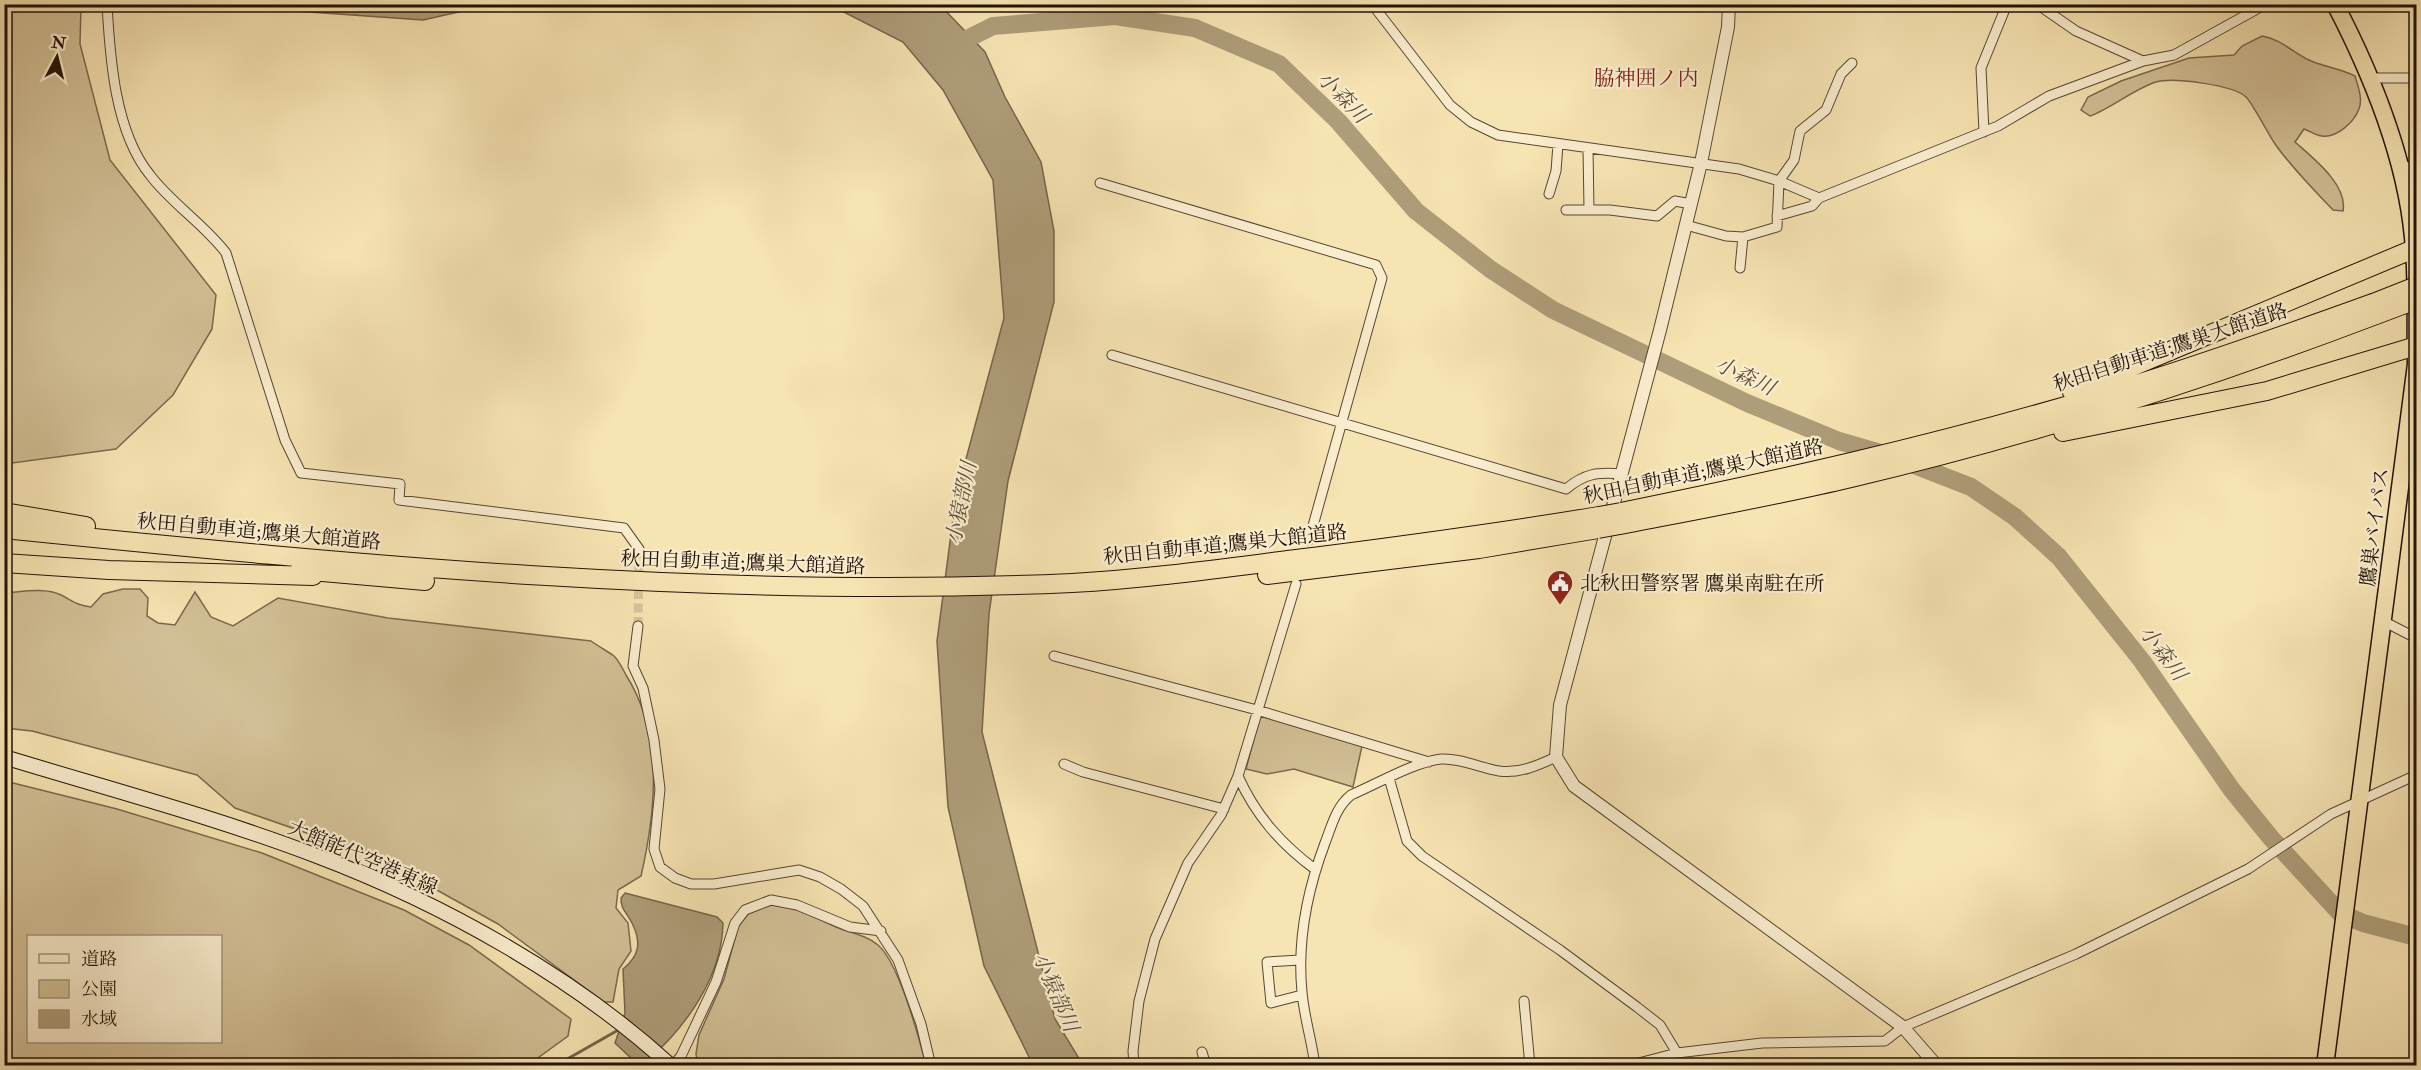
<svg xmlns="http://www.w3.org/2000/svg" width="2421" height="1070" viewBox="0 0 2421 1070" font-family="'IM FELL Double Pica','Noto Serif JP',serif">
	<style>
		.green { fill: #d3c096; stroke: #7a694e; stroke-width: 1.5; fill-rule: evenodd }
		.water { fill: #ae9d79; stroke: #76654b; stroke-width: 1.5 }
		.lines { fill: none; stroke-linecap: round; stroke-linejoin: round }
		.stream { stroke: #76654b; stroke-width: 3 }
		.river { stroke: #ae9d79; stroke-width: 18 }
		.minor-tunnel { stroke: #d7c499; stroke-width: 9; stroke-dasharray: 9 4.5; stroke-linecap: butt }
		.minor-casing { stroke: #564632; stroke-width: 11 }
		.tertiary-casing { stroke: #564632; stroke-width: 14 }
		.secondary-casing { stroke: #211207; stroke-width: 16 }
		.trunk-casing { stroke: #211207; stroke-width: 19 }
		.motorway-casing { stroke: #211207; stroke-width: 20 }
		.minor { stroke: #faedce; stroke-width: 9 }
		.tertiary { stroke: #faedce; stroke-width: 12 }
		.secondary { stroke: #faedce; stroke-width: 14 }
		.trunk { stroke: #f7e4b3; stroke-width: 16 }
		.motorway { stroke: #f7e4b3; stroke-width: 18 }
		.motorway-bridge-casing { stroke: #211207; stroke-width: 20; stroke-linecap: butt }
		.motorway-bridge { stroke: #f7e4b3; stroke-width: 18 }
		.labels { text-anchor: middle; stroke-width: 4.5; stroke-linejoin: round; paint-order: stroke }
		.street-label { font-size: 20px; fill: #211207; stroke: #faedce }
		.poi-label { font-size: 20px; fill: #211207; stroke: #faedce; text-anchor: start }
		.neighbourhood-label { font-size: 21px; fill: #7a1f14; stroke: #faedce }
		.water-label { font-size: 21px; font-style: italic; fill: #60513a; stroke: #faedce }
	</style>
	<rect width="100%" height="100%" fill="#f7e4b3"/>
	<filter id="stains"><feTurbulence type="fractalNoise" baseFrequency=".00333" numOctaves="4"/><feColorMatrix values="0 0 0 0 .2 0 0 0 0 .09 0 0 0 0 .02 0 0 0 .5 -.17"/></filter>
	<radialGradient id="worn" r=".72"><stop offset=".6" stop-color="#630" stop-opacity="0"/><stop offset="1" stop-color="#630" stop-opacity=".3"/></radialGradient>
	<path class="green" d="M4,5H81L80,44L110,160L216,295L212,329L173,395L116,449L5,464Z
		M2262,36C2281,39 2292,52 2309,60C2324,67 2340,68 2355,76C2358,86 2363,99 2359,109C2354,122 2337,138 2322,136C2317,136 2310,131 2304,129L2295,142C2313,158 2348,185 2343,211L2333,210C2313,189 2292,168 2275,144C2267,132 2253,104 2246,97C2234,85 2172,77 2156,82C2134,89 2110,109 2090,116L2081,110L2088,97L2121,81L2189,58L2234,55L2242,46Z
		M123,589H140L148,598L147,616L158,623L175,625L195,592L211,617L233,626L278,598L388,618L591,641C598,646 607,651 614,656C619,661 623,669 626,675C664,735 656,810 641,876L618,890L616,908L628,923L631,951L619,969L613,1002H604L498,924L381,859L235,808L197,775L32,731L5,728V593C21,592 45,587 61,595C73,601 76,605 91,607L103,594Z
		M1260,716L1362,746L1353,787L1294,769L1267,774L1246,769Z
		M5,781L117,809L262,853L404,910L469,945L571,1019L568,1036L528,1065H5ZM220,936V1042H28V936Z
		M771,905C797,907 812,916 836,927C851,933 866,935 878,945C899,963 919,1038 926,1065L698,1066L696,1054L699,1035L724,979L738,927L749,913Z"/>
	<path class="water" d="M257,5L490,4V5L423,20L295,11Z
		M830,5H940L985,52L1005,97L1041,162L1054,231V302L1008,481L989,614L982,732L1055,1019L1083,1065H1033L984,966L948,807L937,641L956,496L1004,318L993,180L943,90L903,42Z
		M625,893L717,917L723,923C722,977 686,1027 646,1062L632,1059L615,1043L625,1013L623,969C639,956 642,943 632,923C627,912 621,911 621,898Z"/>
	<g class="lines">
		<path class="stream" d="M555,1066L620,1029"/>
		<path class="river" d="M965,40L993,26L1115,16L1195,28L1279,64L1338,121L1416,211L1490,269L1553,310L1747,403L1839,441L1894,457L1971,487L2015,517L2059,557L2142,661L2232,790L2271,838L2340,913L2363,923L2416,937"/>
		<path class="minor-tunnel" d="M638,626L639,549"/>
		<g class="minor-casing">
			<path id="minor" d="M107,4C110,59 115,132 150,175C172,204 204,224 226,253L285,440L301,473L400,484L399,500L624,528L639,549
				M1372,4L1450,105L1471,122L1498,135L1739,169L1779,181L1777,227L1743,237L1740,268
				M2037,4L2076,31L2143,61
				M1852,63L1841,74L1826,110L1800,131L1794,160L1779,181L1819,198L1998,126L2049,96L2143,61L2174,55L2266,4
				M2371,78H2416
				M1984,132L1981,68L2007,4
				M1588,148L1589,209
				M2399,164L2416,170
				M1100,183L1376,265L1382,278L1309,540
				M1549,194L1556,171L1558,144
				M1566,210H1610L1657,216L1675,201L1691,204
				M1777,216L1812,206L1819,198
				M1686,225L1726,236L1743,237
				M1112,355L1566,489C1585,473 1598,472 1622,474
				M2383,621L2416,638
				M638,626L633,666L643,688L654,740L660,789L654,849L660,867L675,878L691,884H714L799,870L820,877L841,889L863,906L898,960L921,1024L931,1066
				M1054,656L1257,710L1429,762
				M1064,764L1083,772L1224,809
				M1238,776C1256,816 1281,844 1316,870
				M1389,778L1407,841L1422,856L1560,950L1637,1007L1660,1025L1677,1053
				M1300,960L1267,962L1271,1003L1302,995
				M1524,1001L1530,1066
				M1202,1052L1206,1066
				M673,1066L681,1056L716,982L735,923L745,910L771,900L797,905L850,927L881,931
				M1134,1066L1133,1051L1139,1001L1155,939L1188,863L1221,815L1238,776L1296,584
				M1231,1066H1235
				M1315,1066C1312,1041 1304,1017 1302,992C1297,941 1307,891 1325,843C1332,825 1336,807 1351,795C1377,784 1414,762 1441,759C1461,758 1480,768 1499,771C1519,774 1539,765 1556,757
				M1627,1066L1677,1053L1762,1043L1885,1041L1903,1027L2076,954L2248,869L2331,814L2416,775"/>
		</g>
		<g class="tertiary-casing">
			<path id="tertiary" d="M1729,4L1728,27L1701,163L1660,330L1560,705L1556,757L1574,786L1903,1027L1937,1066"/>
		</g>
		<g class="secondary-casing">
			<path id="secondary" d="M4,757C109,789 215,817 317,856C441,903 573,976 671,1066"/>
		</g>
		<g class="trunk-casing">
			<path id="trunk" d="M2325,1066L2416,364C2415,326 2417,288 2414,250C2409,165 2374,79 2335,4"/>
		</g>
		<g class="motorway-casing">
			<path id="motorway" d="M2072,392L2416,248
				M2063,432L2267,391L2416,346
				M4,512L86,526
				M1621,512C1778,480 1935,445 2089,399C2185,370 2279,337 2373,303
				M1620,525C1697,510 1775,496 1851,478C2030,436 2205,380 2376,315
				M4,529C360,565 715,599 1072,583C1144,579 1217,569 1288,560C1392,547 1496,533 1599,516
				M4,563L109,570L313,576
				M300,570L425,581
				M1267,575L1479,549L1598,529"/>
		</g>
		<use href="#minor" class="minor"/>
		<use href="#tertiary" class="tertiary"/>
		<use href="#secondary" class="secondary"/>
		<use href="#trunk" class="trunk"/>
		<use href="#motorway" class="motorway"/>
		<g class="motorway-bridge-casing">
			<path id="motorway-bridge" d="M2373,303L2416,286
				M2376,315L2416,300
				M1599,516L1621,512
				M1598,529L1620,525"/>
		</g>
		<use href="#motorway-bridge" class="motorway-bridge"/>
	</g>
	<defs>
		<g id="civic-pin" transform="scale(1.35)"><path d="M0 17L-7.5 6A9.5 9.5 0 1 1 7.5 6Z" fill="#8f2418" stroke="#faedce"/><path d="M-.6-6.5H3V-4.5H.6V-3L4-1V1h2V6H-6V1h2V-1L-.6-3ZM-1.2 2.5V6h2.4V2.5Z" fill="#fff"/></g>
	</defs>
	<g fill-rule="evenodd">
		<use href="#civic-pin" x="1560" y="583"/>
	</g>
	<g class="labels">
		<g class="street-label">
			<text transform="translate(2170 347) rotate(-18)" y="7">秋田自動車道;鷹巣大館道路</text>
			<text transform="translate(1703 471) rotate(-12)" y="7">秋田自動車道;鷹巣大館道路</text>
			<text transform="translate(2374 527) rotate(-83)" y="7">鷹巣バイパス</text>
			<text transform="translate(259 531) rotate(5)" y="7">秋田自動車道;鷹巣大館道路</text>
			<text transform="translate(1225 544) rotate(-6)" y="7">秋田自動車道;鷹巣大館道路</text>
			<text transform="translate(743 562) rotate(2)" y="7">秋田自動車道;鷹巣大館道路</text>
			<text transform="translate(363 857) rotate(23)" y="7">大館能代空港東線</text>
		</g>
		<g class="poi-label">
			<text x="1580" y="590">北秋田警察署 鷹巣南駐在所</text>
		</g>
		<g class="neighbourhood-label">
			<text x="1646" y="85">脇神囲ノ内</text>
		</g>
		<g class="water-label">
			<text transform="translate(1343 97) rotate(46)" y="7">小森川</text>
			<text transform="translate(1745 376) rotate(25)" y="7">小森川</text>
			<text transform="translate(961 503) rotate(-79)" y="7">小猿部川</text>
			<text transform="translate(2163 653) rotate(53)" y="7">小森川</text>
			<text transform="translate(1056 992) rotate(67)" y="7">小猿部川</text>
		</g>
	</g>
	<rect width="2421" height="1070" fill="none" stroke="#f7e4b3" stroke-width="24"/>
	<rect x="6" y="6" width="2409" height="1058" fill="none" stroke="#211207" stroke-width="3"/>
	<rect x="12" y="12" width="2397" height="1046" fill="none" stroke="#211207" stroke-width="1.5"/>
	<rect x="27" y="935" width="195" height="108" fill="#faedce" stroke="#a3957e" stroke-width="1.5"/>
	<rect x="39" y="954" width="30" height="9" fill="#faedce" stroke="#a3957e" stroke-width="1.5"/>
	<text x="81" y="965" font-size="18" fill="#211207">道路</text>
	<rect x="39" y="980" width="30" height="18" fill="#d3c096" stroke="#a3957e" stroke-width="1.5"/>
	<text x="81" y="995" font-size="18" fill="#211207">公園</text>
	<rect x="39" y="1010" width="30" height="18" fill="#ae9d79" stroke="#a3957e" stroke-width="1.5"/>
	<text x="81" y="1025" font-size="18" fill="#211207">水域</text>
	<g transform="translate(57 57) rotate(7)" stroke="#faedce" stroke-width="4.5" paint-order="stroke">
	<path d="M0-4.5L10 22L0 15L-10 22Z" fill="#211207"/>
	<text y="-9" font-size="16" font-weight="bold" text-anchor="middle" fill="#211207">N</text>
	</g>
	<rect width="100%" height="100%" filter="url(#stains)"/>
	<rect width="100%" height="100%" fill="url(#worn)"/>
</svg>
